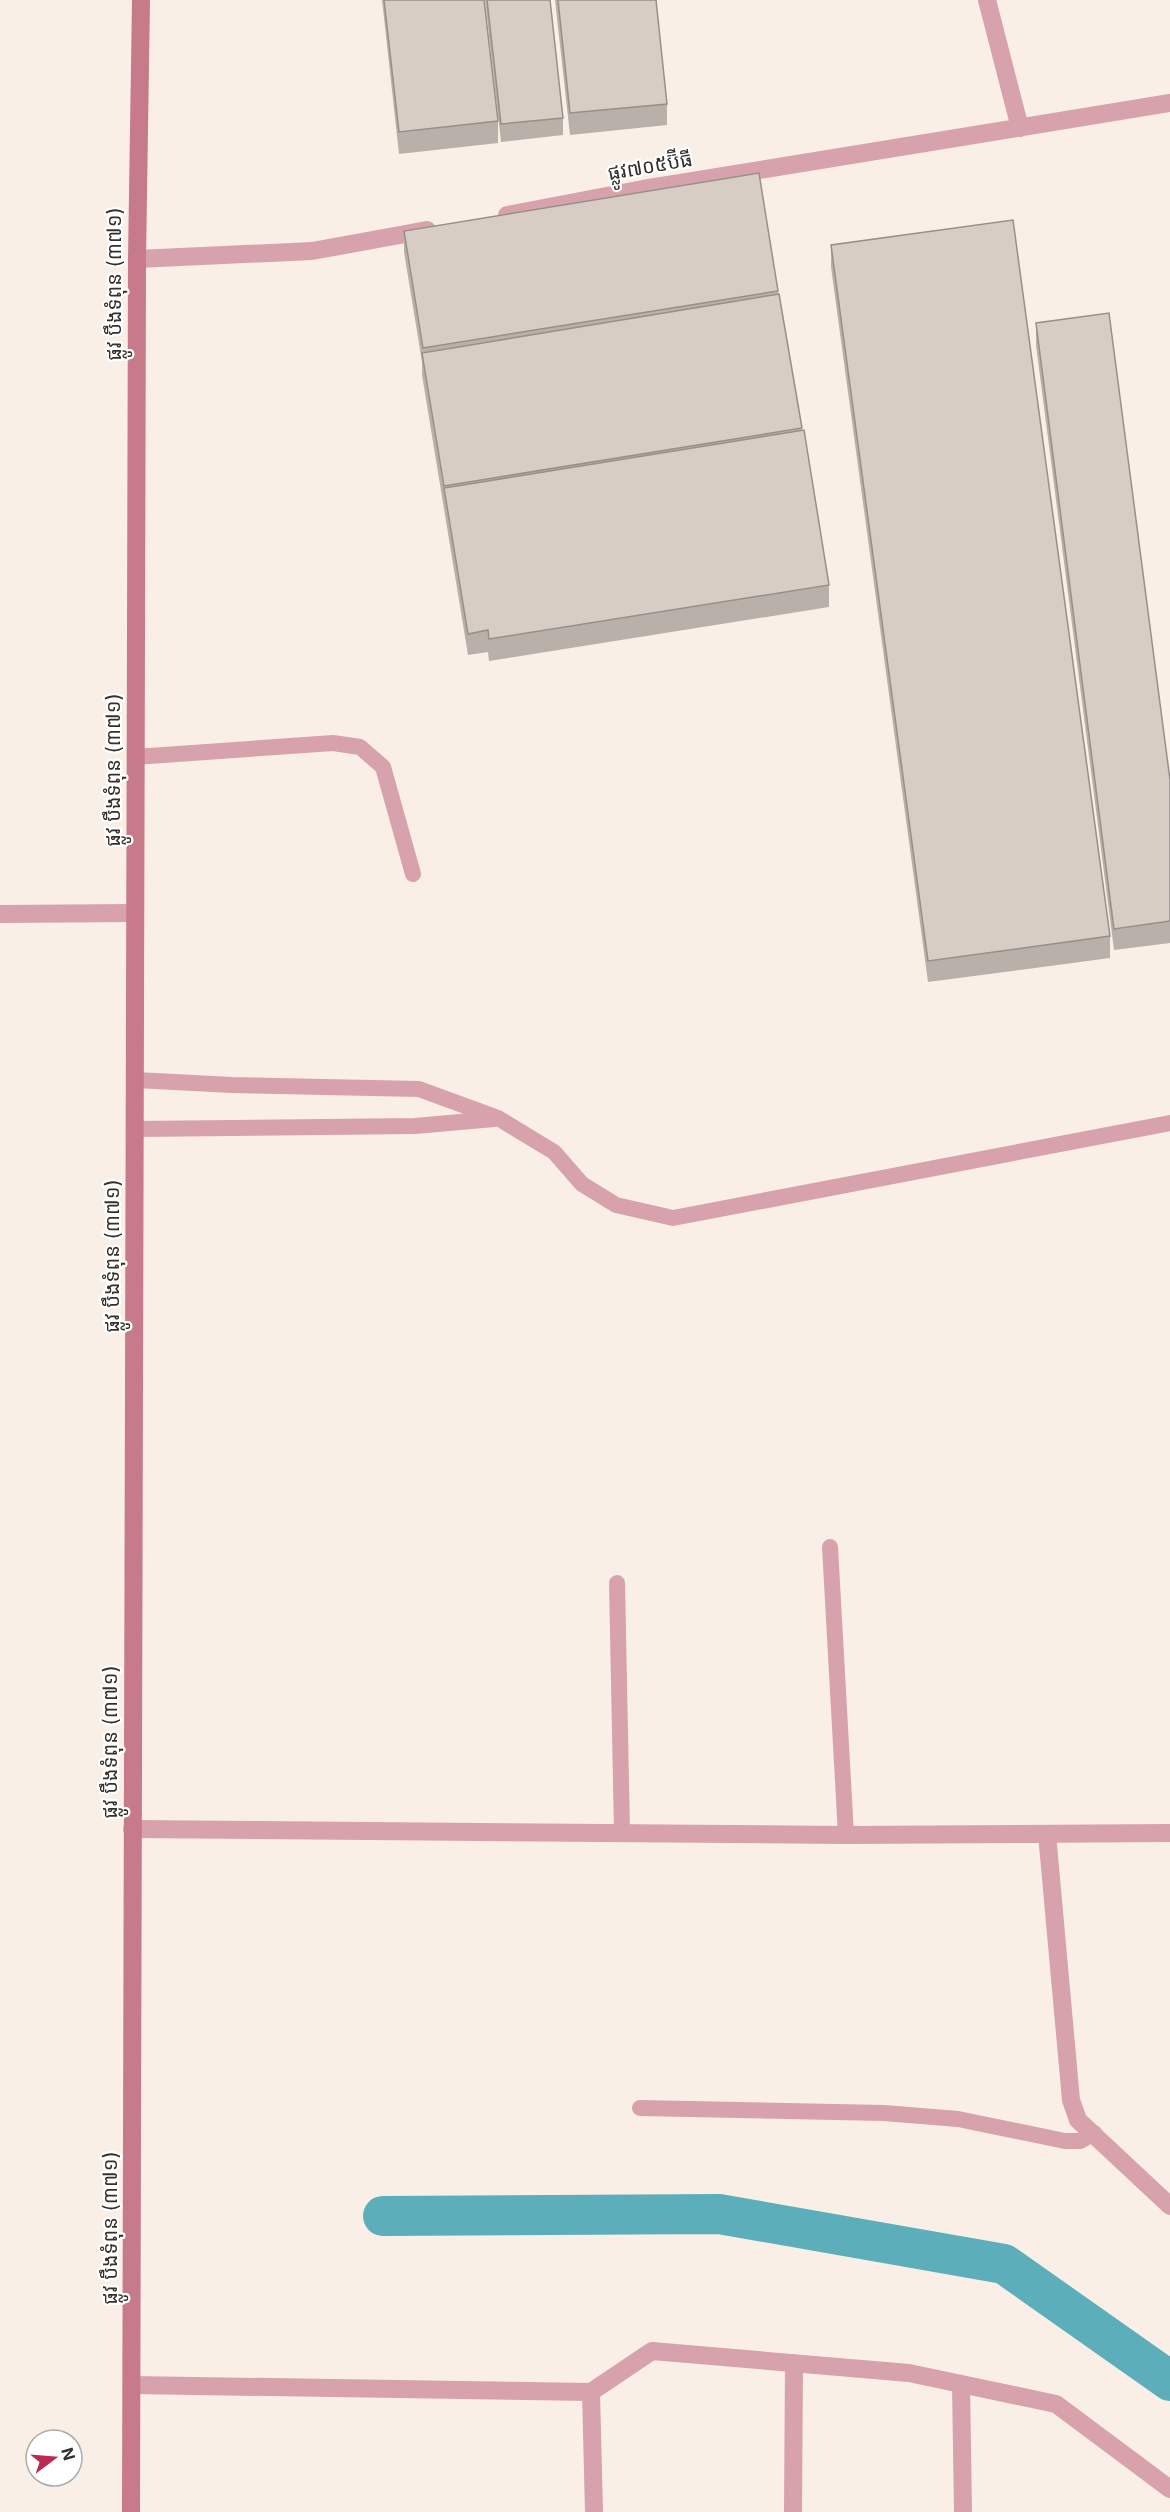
<svg xmlns="http://www.w3.org/2000/svg" width="1170" height="2512" viewBox="0 0 1170 2512" font-family="Inter,'Noto Sans Khmer',sans-serif">
	<style>
		.lines { fill: none; stroke-linecap: round; stroke-linejoin: round }
		.canal { stroke: #5cafba; stroke-width: 40 }
		.service { stroke: #d7a2ab; stroke-width: 16 }
		.minor { stroke: #d7a2ab; stroke-width: 18 }
		.tertiary { stroke: #d7a2ab; stroke-width: 18 }
		.secondary { stroke: #c77a89; stroke-width: 18 }
		.wall { fill: #b9b0a9 }
		.building { fill: #d7cdc5; stroke: #96908a; stroke-width: 1.5 }
		.labels { text-anchor: middle; stroke-width: 4.5; stroke-linejoin: round; paint-order: stroke }
		.street-label { font-size: 20px; fill: #34302d; stroke: #fff }
	</style>
	<rect width="100%" height="100%" fill="#f9efe7"/>
	<g class="lines">
		<path class="canal" d="M383,2216L719,2214L1004,2264L1170,2381"/>
		<path class="service" d="M135,757L333,743L360,747L383,767L413,874
			M136,1080L232,1085L419,1089L498,1118L554,1152L582,1184L616,1205L673,1218L1170,1123
			M135,1129L415,1126L494,1119
			M830,1547L846,1835
			M617,1583L622,1832
			M640,2108L884,2113L958,2119L1065,2141H1080L1094,2133"/>
		<path class="minor" d="M987,0L1020,128
			M507,215L643,189L1170,103
			M137,259L312,251L427,230
			M132,1829L846,1835L1170,1833
			M1047,1834L1071,2100L1078,2120L1170,2206
			M961,2384L963,2512
			M133,2385L591,2392L652,2351L909,2373L1056,2404L1170,2489
			M591,2392L594,2512
			M793,2512L794,2363"/>
		<path class="tertiary" d="M0,914L134,913"/>
		<path class="secondary" d="M131,2512L137,259L141,0"/>
	</g>
	<path class="wall" d="M382,0H484L498,121V143L399,154Z
		M485,0H550L563,118V135L501,142Z
		M555,0H656L667,104V125L570,135Z
		M404,231L778,291L829,585V607L489,661L488,652L468,655L422,375V362L404,252Z
		M831,245L1110,936V958L928,982L831,267Z
		M1036,323L1170,780V943L1114,950L1036,345Z"/>
	<path class="building" d="M384,0H484L498,121L399,132Z
		M487,0H550L563,118L501,124Z
		M558,0H656L667,104L570,113Z
		M759,173L778,291L423,348L404,231Z
		M1013,220L1110,936L928,961L831,245Z
		M779,294L802,428L444,486L422,353Z
		M1109,313L1170,780V921L1114,929L1036,323Z
		M804,430L829,585L489,639L488,630L468,634L444,488Z"/>
	<g class="labels">
		<g class="street-label">
			<text transform="translate(650 166) rotate(-10)" y="7">ផ្លូវ៧០៥ប៊ីធី</text>
			<text transform="translate(114 284) rotate(-90)" y="7">ផ្លូវ បឹងទំពុន (៣៧១)</text>
			<text transform="translate(113 770) rotate(-90)" y="7">ផ្លូវ បឹងទំពុន (៣៧១)</text>
			<text transform="translate(112 1256) rotate(-90)" y="7">ផ្លូវ បឹងទំពុន (៣៧១)</text>
			<text transform="translate(110 1742) rotate(-90)" y="7">ផ្លូវ បឹងទំពុន (៣៧១)</text>
			<text transform="translate(110 2228) rotate(-90)" y="7">ផ្លូវ បឹងទំពុន (៣៧១)</text>
		</g>
	</g>
	<g transform="translate(54 2458) rotate(74)"><circle r="28" fill="#ffffff" stroke="#aeacab" stroke-width="1.5"/>
	<path d="M0-4.5L10 22L0 15L-10 22Z" fill="#ba2a52"/>
	<text y="-9" font-size="16" font-weight="bold" text-anchor="middle" fill="#34302d">N</text>
	</g>
</svg>
